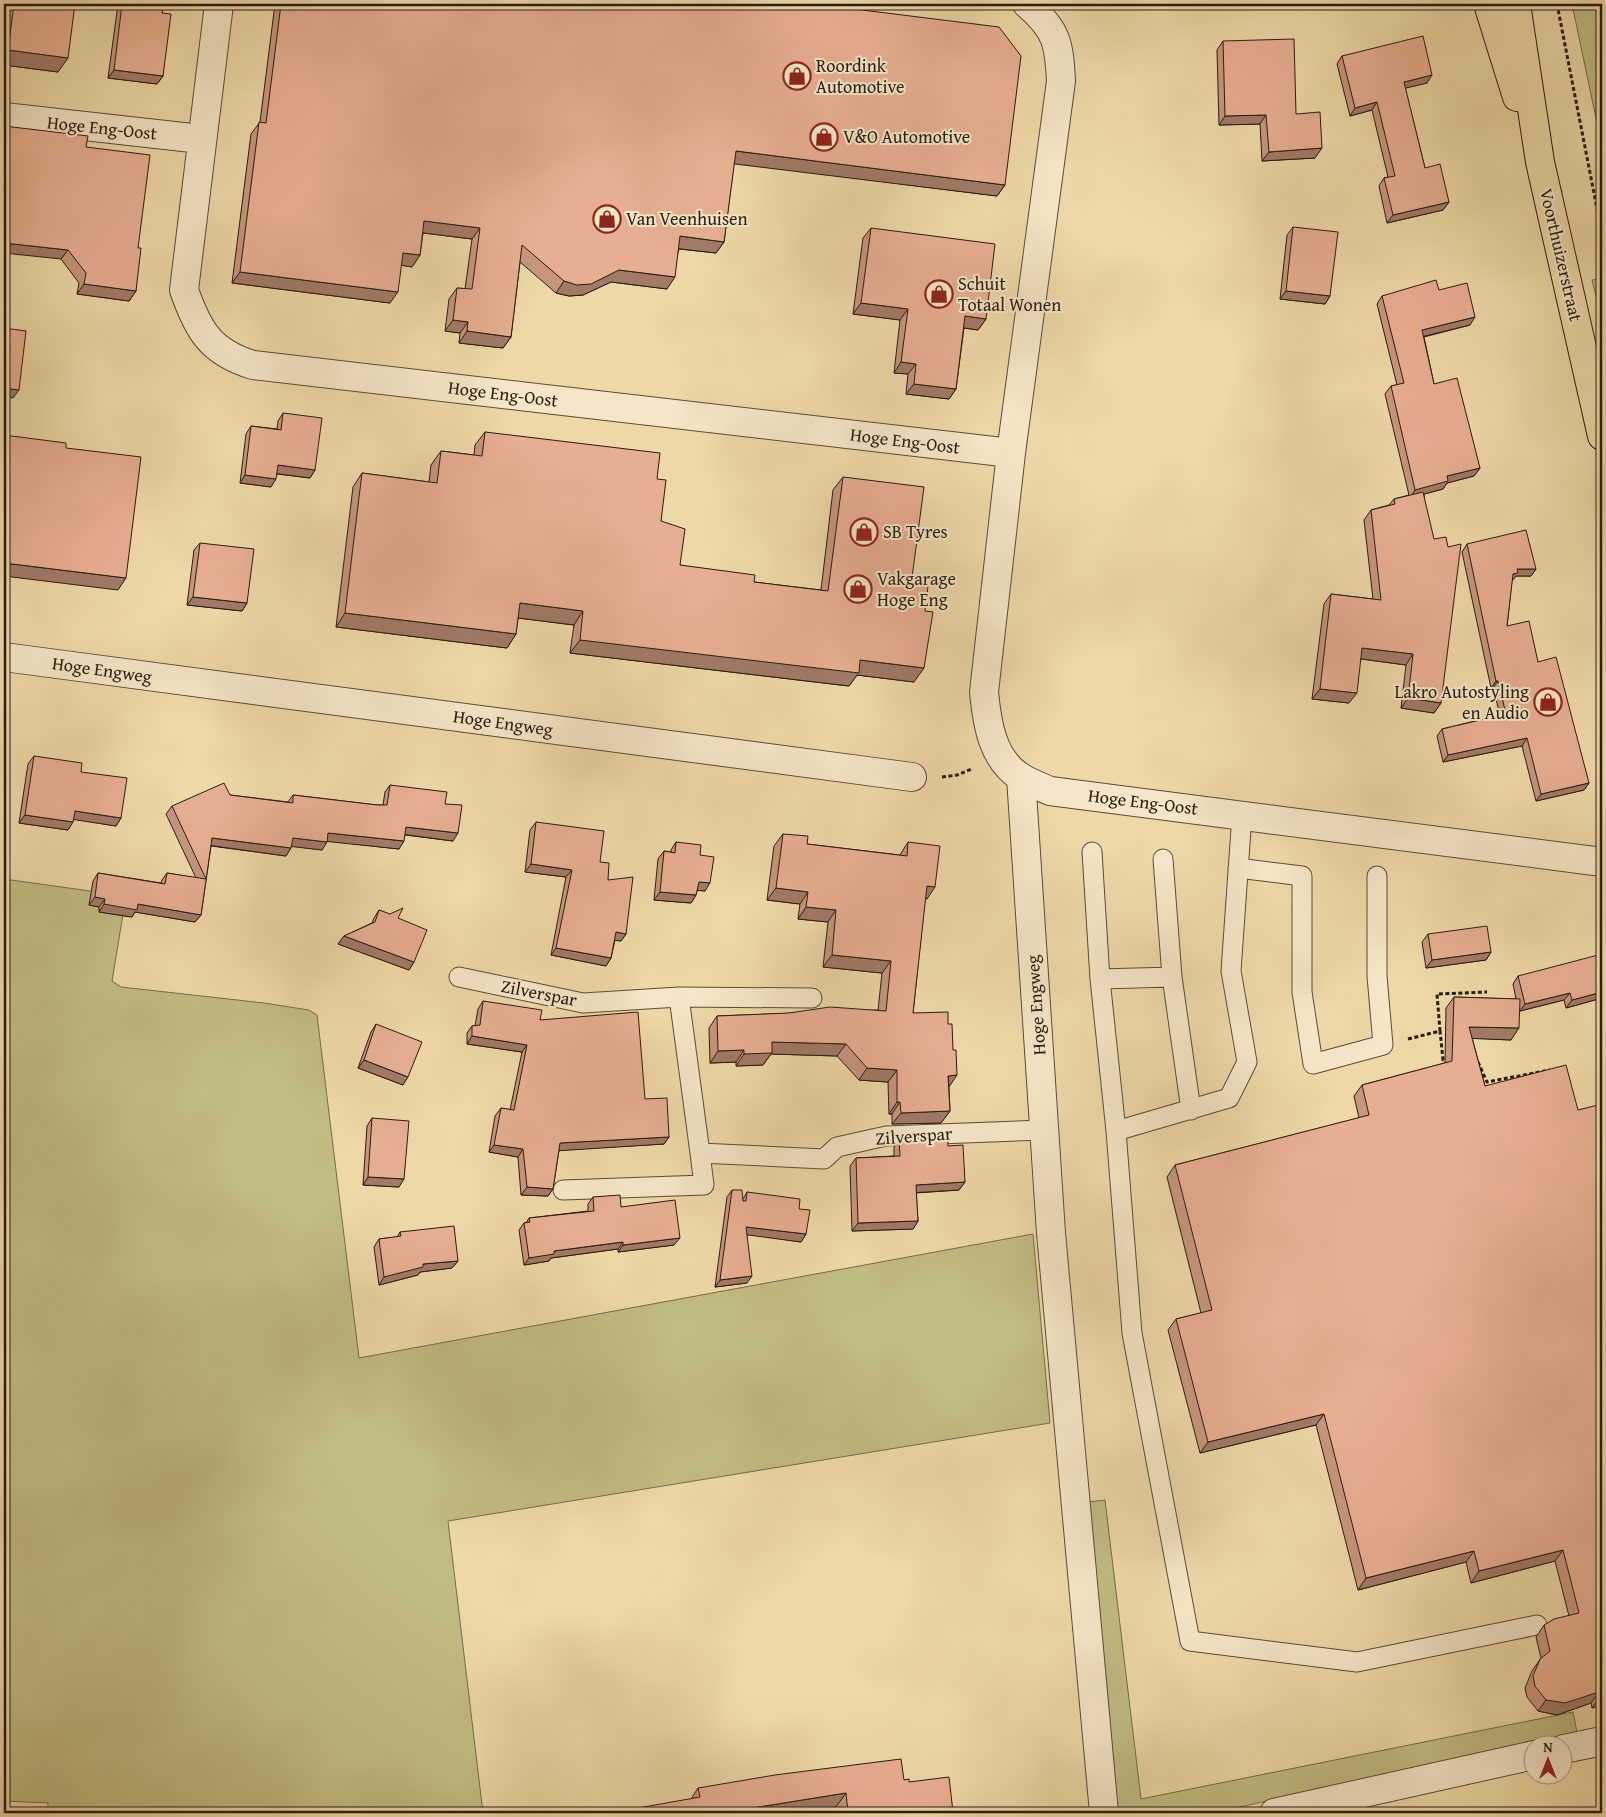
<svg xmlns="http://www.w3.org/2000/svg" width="1606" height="1817" viewBox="0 0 1606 1817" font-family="'Gentium Book Plus',serif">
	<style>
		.green { fill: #c0bc83; stroke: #746c4a }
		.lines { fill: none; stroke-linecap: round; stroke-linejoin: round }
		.lane-casing { stroke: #5a4b36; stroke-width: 21 }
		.street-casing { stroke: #5a4b36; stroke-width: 30 }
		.primary-casing { stroke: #281c10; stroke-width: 30 }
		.path { stroke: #281c10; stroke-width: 3; stroke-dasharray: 4 2.5; stroke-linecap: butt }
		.lane { stroke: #f4e6c6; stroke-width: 19 }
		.street { stroke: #f4e6c6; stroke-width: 28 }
		.primary { stroke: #eed8a8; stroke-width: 28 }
		.wall { fill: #c7967d; stroke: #281c10 }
		.shaded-wall { fill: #a27a66; stroke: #281c10 }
		.building { fill: #e7af91; stroke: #281c10 }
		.labels { text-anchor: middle; stroke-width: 4; stroke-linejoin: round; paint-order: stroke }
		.poi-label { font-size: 18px; fill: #281c10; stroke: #f4e6c6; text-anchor: start }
		.street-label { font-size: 18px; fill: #281c10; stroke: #f4e6c6 }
	</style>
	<rect width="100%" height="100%" fill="#eed8a8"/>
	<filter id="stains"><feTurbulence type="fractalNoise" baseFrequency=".004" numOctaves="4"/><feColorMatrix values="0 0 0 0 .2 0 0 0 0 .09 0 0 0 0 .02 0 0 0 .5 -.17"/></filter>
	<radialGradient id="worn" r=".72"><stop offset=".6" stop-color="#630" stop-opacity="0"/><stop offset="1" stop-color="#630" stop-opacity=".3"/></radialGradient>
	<path class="green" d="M1572,4H1602V147Z
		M1602,279V320L1592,280Z
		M4,879L126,896L112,981L121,987L264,1003L309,1010L317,1015L359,1358L1033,1234L1050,1423L448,1521L483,1813H48V1803L4,1801Z
		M1105,1500L1141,1799L1573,1712L1577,1732L1213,1813H1121L1117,1810L1088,1502Z"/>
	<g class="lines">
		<g class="lane-casing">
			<path id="lane" d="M1092,852L1100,979L1116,1131L1229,1098L1247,1062L1231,971L1242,815
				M1238,868L1302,876V992L1313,1064L1383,1045L1377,976V876
				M459,977L583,1003L679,997L700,1153
				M1172,977L1191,1110
				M1100,979L1172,977L1163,859
				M679,997L812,998
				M1116,1131L1132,1333L1190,1641L1357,1662L1537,1625
				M563,1190L704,1185L700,1153L824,1159L837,1147L886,1136L1044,1130"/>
		</g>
		<g class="street-casing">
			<path id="street" d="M219,4L184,290C198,330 210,352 253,365L1011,453L1061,81C1059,43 1057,30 1027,4
				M4,117L201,139
				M1011,453L984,692C987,723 992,760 1022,778C1031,783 1041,787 1050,791L1602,862
				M4,657L912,777
				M1021,777L1051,1233L1104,1813
				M1564,1749L1602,1741
				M1274,1813L1534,1755"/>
		</g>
		<g class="primary-casing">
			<path id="primary" d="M1488,4L1517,97
				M1516,4L1540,162L1602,436"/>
		</g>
		<path class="path" d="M1557,4L1602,234
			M942,777L957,775L972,769
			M1440,1031L1437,994L1487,992
			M1408,1039L1440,1031L1443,1060H1447
			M1478,1062L1487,1082L1550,1070"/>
		<use href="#lane" class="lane"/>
		<use href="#street" class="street"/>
		<use href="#primary" class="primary"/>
	</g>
	<path class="wall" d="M6,4H75L58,72L4,65V24Z
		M118,4H163L162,13L163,76L157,84L108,78Z
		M275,4H814L1005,185L997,196L734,163L724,242L716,253L679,249L667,289L611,282L583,295L569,296L556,293L520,262L511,337L503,348L459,343L460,333L445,331L449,299L457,288L465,289L472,239L423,233L420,255L412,267L401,265L390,303L232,283L251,134L260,122Z
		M1223,41L1296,114L1315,158L1262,161L1260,124L1219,125L1217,50Z
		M1342,56L1427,83L1405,88L1425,168L1449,202L1443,210L1387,223L1379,186L1384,178L1388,177L1372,110L1350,116L1337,64Z
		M86,147L138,248L136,291L129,301L77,294L79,283L61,259Z
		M1293,227L1330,296L1325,304L1280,299L1287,235Z
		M871,228L986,319L978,330L964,328L956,389L949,399L906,394L908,374L894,373L900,320L853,314L863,238Z
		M1439,290L1470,325L1424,337L1434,384L1480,468L1474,476L1447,483L1443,489L1424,494L1441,703L1434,713L1401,708L1406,665L1361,659L1349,703L1312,699L1324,604L1331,594L1373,599L1364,520L1371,510L1389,505L1394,499L1409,495L1385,394L1391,386L1397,385L1377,304L1382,296Z
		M283,413L315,470L310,478L277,474L271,487L240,483L246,434L251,426L277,429L278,421Z
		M485,432L657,479L661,521L680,565L754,582L821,590L833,490L843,477L911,585L914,682L857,675L849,686L570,653L574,625L518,618L516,634L507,648L336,627L353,487L362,473L429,482L431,465L441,451L474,455L475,445Z
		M200,543L247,603L242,611L187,605L194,550Z
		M1467,544L1536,569L1531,576H1516L1512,580L1507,626L1538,662L1589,783L1584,790L1536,801L1522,746L1443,762L1437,736L1442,729L1500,715L1493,688H1491L1462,552Z
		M34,756L81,772L121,818L116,826L74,819L68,830L19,823L28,764Z
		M390,785L445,804L453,841L405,835L399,849L327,841L322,850L292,846L286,856L211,846L201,915L195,922L135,912L132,917L99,912V907L89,905L93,881L98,873L161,883L162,880L167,873L196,878L166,814L172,806L230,795L288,802L293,795L377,805H383L385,792Z
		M536,822L600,862L608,880L626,934L621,941L615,940L611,958L606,966L551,955L566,877L525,872L530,830Z
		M783,834L807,844L900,855L908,842L927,899L925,898L913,1013L949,1087L950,1111L941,1123L892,1124V1114H889L888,1082L859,1080L837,1056L771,1054L763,1065L736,1066V1062L710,1063L709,1028L717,1016L878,1010L882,973L823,967L828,922L798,919L800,904L767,900L774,846Z
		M676,842L700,855L705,891L697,890L696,895L691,903L654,900L658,859L664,851L671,852V850Z
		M379,910L398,918L414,962L409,970L338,944L344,936L372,923L374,918Z
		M1428,934L1491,952L1486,960L1426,968L1422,942Z
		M1518,976L1602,998L1566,1008L1564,1000L1520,1011L1511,1040L1472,1038L1485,1086L1601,1463L1602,1705L1592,1708L1591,1703L1557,1715L1538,1711L1527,1697L1525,1688L1532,1671L1541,1658L1536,1637L1544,1625L1569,1616L1555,1561L1471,1583L1466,1562L1358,1590L1316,1425L1200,1453L1168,1330L1176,1319L1201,1313L1167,1177L1175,1165L1359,1118L1354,1096L1362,1085L1445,1063L1446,1008L1454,997L1516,999L1513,984Z
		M483,1001L540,1020L645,1099L669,1137L664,1144L559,1150L553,1189L548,1196L521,1195L518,1157L489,1152L495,1116L501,1108L510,1110L522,1052L467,1044V1033L472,1026H475L478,1009Z
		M376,1024L403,1085L358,1068L371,1032Z
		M372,1118L399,1187L363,1185L367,1126Z
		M899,1139L948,1146L965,1182L959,1190L916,1193L918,1221L913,1229L852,1231L850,1166L856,1158L894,1156V1147Z
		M732,1190L743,1199L747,1192L799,1209L806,1234L801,1242L747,1234V1283L715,1287L727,1197Z
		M593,1197L621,1207L674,1245L618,1252V1249L551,1258L549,1261L524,1265L519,1230L524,1223H526L529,1218L588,1211V1204Z
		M400,1232L458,1261L452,1268L420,1272L418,1275L379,1285L374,1247L379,1239L397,1237Z
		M904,1780L909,1782L953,1812L952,1813H837L836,1807L691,1799L698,1788Z"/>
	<path class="shaded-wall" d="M8,50L68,58L58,72L4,65V57Z
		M114,70L163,76L157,84L108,78Z
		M1432,75L1427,83L1398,90L1404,82Z
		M1377,102L1372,110L1350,116L1355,108Z
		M1266,115L1260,124L1219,125L1225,116Z
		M1322,148L1315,158L1262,161L1269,152Z
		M736,151L1005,185L997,196L727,163Z
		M1449,202L1443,210L1387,223L1393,215Z
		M424,221L480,228L472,239L416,232Z
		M680,236L724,242L716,253L672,248Z
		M4,243L68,250L61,259L4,253Z
		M403,253L420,255L412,267L394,264Z
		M619,270L675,277L667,289L611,282L583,295L569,296L556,293L564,281Z
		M240,272L398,292L390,303L232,283Z
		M84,284L136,291L129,301L77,294Z
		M1286,291L1330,296L1325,304L1280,299Z
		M861,303L908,309L900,320L853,314Z
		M965,316L986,319L978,330L958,327Z
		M1475,317L1470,325L1417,338L1422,330Z
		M453,320L468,322L460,333L445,331Z
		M467,331L511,337L503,348L459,343Z
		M901,362L916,364L908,374L894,373Z
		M914,384L956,389L949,399L906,394Z
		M4,388L19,390L13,398L4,397Z
		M278,465L315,470L310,478L272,473Z
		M1480,468L1474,476L1447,483L1443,489L1410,498L1415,490L1447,476Z
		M245,475L276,479L271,487L240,483Z
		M4,563L126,578L118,590L4,576Z
		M1517,569H1536L1531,576H1516L1513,580L1508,582Z
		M193,597L247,603L242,611L187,605Z
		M520,603L583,611L574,625L510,617Z
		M345,613L516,634L507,648L336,627Z
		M580,640L860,660L924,668L914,682L857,675L849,686L570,653Z
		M1362,648L1413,654L1406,665L1355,658Z
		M1496,681H1498L1493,688H1491Z
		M1320,689L1357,693L1349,703L1312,699Z
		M1408,698L1441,703L1434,713L1401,708Z
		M1527,738L1522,746L1443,762L1448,755Z
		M1589,783L1584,790L1536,801L1541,794Z
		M75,811L121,818L116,826L70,819Z
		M25,815L73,822L68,830L19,823Z
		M406,827L458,833L453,841L401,834Z
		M328,833L404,841L399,849L323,841Z
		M212,838L291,848L286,856L207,845Z
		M293,838L327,842L322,850L287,846Z
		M531,864L572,870L566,877L525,872Z
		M699,882L710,883L705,891L693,890Z
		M927,886L935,887L927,899L918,898Z
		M776,888L808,892L800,904L767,900Z
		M660,892L696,895L691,903L654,900Z
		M95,897L105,899L99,907L89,905Z
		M104,904H138L201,915L195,922L135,912L132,917L99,912Z
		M806,907L836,910L828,922L798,919Z
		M616,932L626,934L621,941L611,940Z
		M344,936L414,962L409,970L338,944Z
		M556,948L611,958L606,966L551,955Z
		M1491,952L1486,960L1426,968L1432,960Z
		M832,955L891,961L882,973L823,967Z
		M1602,992V998L1566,1008L1572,1000Z
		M1570,993L1564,1000L1520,1011L1525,1004Z
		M1469,1027L1519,1028L1511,1040L1461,1038Z
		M472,1036L527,1045L522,1052L467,1044Z
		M772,1042L846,1044L837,1056L771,1054L763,1065L736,1066L744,1054Z
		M744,1050L736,1062L710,1063L718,1051Z
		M364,1060L408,1077L403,1085L358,1068Z
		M867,1068L897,1070L888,1082L859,1080Z
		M957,1075L949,1087L948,1076Z
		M897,1102H900L892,1114H889Z
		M950,1111L941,1123L892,1124L901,1113Z
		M669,1137L664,1144L555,1151L560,1143Z
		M494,1145L523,1149L518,1157L489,1152Z
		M368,1177L404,1179L399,1187L363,1185Z
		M965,1182L959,1190L910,1193L916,1185Z
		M527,1187L553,1189L548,1196L521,1195Z
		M918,1221L913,1229L852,1231L858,1223Z
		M746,1227L806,1234L801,1242L741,1234Z
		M680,1238L674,1245L618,1252L623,1245Z
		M623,1242L618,1249L551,1258L549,1261L524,1265L529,1258L554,1251Z
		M458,1261L452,1268L420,1272L418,1275L379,1285L384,1277L423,1264Z
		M752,1276L747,1283L715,1287L720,1280Z
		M1324,1414L1316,1425L1200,1453L1208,1442Z
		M1602,1453V1463L1591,1465L1599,1454Z
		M1563,1550L1555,1561L1471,1583L1479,1571Z
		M1474,1551L1466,1562L1358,1590L1366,1578Z
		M1599,1692L1591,1703L1557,1715L1538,1711L1546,1700Z
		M1600,1696H1602V1705L1592,1708Z
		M846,1793L836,1807L795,1813H721Z"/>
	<path class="building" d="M14,4H75L68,58L8,50Z
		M122,4H163L162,13L171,14L163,76L114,70Z
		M281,4H814L999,27L1021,56L1005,185L736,151L724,242L680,236L675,277L619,270L591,284L577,285L564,281L522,245L511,337L467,331L468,322L453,320L457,288L472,289L480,228L424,221L420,255L403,253L398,292L240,272L259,122L266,123Z
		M1423,36L1432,75L1404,82L1425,168L1440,164L1449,202L1393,215L1384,178L1395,176L1377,102L1355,108L1342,56Z
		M1294,39L1296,114L1320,112L1322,148L1269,152L1266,115L1225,116L1223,41Z
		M4,126L88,136L86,147L150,155L138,248H141L136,291L84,284L86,273L68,250L4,243Z
		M1293,227L1338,232L1330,296L1286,291Z
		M871,228L995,244L986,319L965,316L956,389L914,384L916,364L901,362L908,309L861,303Z
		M1436,280L1439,290L1467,283L1475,317L1422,330L1434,384L1457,378L1480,468L1447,476L1448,481L1415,490L1391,386L1404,383L1382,296Z
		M4,328L26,331L19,390L4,388Z
		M283,413L322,418L315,470L278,465L276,479L245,475L251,426L281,430Z
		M485,432L660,453L657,479L666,480L661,521L685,529L680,565L755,575L754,582L828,591L843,477L924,487L911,585L928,586L925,611L933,612L924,668L860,660L859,673L580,640L583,611L520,603L516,634L345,613L362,473L437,483L441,451L482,456Z
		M4,435L66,443V448L141,457L126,578L4,563Z
		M1423,492L1434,539L1446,537L1448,547L1461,544L1441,703L1408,698L1413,654L1362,648L1357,693L1320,689L1331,594L1381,600L1371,510L1395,504L1394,499Z
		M1526,530L1536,569H1517L1518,573L1513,574L1507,626L1529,621L1538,662L1556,657L1589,783L1541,794L1527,738L1448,755L1442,729L1506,714L1498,681H1496L1467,544Z
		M200,543L254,549L247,603L193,597Z
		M34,756L82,763L81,772L127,778L121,818L75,811L73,822L25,815Z
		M224,783L230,795L293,803V795L377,805H387L390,785L447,792L445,804L462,805L458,833L406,827L404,841L328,833L327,842L293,838L291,848L212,838L201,915L138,904L137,910L104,904L105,899L95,897L98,873L165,884L167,873L206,879L172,806Z
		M536,822L604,831L600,862L609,863L608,880L633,877L626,934L616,932L611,958L556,948L572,870L531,864Z
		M783,834L808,836L807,844L907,856L908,842L940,846L935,887L927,886L913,1013L948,1012V1024H952L953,1050H956L957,1075L948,1076L950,1111L901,1113L900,1102H897V1070L867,1068L846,1044L772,1042V1053L744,1054V1050L718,1051L717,1016L789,1013L830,1007L886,1011L891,961L832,955L836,910L806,907L808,892L776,888Z
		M676,842L701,845L700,855L714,857L710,883L699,882L696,895L660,892L664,851L675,853Z
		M403,908L398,918L427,930L414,962L344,936L375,922L379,910L390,914Z
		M1487,926L1491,952L1432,960L1428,934Z
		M1602,954V992L1572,1000L1570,993L1525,1004L1518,976Z
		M1454,997L1520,999L1519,1028L1469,1027L1485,1086L1566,1065L1578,1110L1602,1104V1453L1599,1454L1602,1467V1696H1600L1599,1692L1565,1703L1546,1700L1535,1686L1533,1676L1540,1659L1550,1651L1544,1625L1554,1619L1579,1613L1563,1550L1479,1571L1474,1551L1366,1578L1324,1414L1208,1442L1176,1319L1212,1310L1175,1165L1369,1115L1362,1085L1452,1061Z
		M483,1001L542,1010L540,1020L638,1012L645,1099L667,1098L669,1137L560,1143L553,1189L527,1187L523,1149L494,1145L501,1108L514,1110L527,1045L472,1036V1026L480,1025Z
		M376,1024L422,1042L408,1077L364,1060Z
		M372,1118L409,1121L404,1179L368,1177Z
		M948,1137V1146L963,1145L965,1182L916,1185L918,1221L858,1223L856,1158L900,1156L899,1139Z
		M732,1190H742L743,1201H746L747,1192L800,1199L799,1209L810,1210L806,1234L746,1227L752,1276L720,1280Z
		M620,1195L621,1207L675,1200L680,1238L623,1245V1242L554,1251V1254L529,1258L524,1223L530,1222L529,1218L594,1211L593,1197Z
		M454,1226L458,1261L423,1264V1267L384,1277L379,1239L401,1236L400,1232Z
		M901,1759L904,1780L909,1779V1782L949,1777L953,1812L940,1813H848L846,1793L721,1813H610L700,1797L698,1788L775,1775Z"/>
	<defs>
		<g id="shop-ring" transform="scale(1.4375)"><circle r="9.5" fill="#f4e6c6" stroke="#8f2418" stroke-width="1.5"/><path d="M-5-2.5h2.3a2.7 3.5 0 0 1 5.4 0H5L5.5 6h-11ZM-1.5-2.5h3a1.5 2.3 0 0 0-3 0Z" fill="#8f2418"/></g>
	</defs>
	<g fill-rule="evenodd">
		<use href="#shop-ring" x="797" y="76"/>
		<use href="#shop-ring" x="824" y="137"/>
		<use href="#shop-ring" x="607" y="219"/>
		<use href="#shop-ring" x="939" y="294"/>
		<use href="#shop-ring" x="864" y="532"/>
		<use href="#shop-ring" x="858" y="589"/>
		<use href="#shop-ring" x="1548" y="702"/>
	</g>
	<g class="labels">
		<g class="poi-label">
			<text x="816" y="72">Roordink<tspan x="816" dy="21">Automotive</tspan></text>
			<text x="843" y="143">V&amp;O Automotive</text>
			<text x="626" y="225">Van Veenhuisen</text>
			<text x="958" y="290">Schuit<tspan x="958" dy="21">Totaal Wonen</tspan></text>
			<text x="883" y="538">SB Tyres</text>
			<text x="877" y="585">Vakgarage<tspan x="877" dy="21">Hoge Eng</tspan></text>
			<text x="1529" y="698" text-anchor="end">Lakro Autostyling<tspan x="1529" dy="21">en Audio</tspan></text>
		</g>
		<g class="street-label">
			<text transform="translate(102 128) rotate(6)" y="6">Hoge Eng-Oost</text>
			<text transform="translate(1561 255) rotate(77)" y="6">Voorthuizerstraat</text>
			<text transform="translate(503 394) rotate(7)" y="6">Hoge Eng-Oost</text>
			<text transform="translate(905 441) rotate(7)" y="6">Hoge Eng-Oost</text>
			<text transform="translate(102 670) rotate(8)" y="6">Hoge Engweg</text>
			<text transform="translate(503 723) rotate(8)" y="6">Hoge Engweg</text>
			<text transform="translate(1143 802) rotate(7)" y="6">Hoge Eng-Oost</text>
			<text transform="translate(539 993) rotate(11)" y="6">Zilverspar</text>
			<text transform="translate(1036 1005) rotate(-94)" y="6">Hoge Engweg</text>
			<text transform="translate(914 1136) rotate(-4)" y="6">Zilverspar</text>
		</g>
	</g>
	<rect width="1606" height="1817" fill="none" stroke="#eed8a8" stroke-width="20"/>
	<rect x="5" y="5" width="1596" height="1807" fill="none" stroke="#281c10" stroke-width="2.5"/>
	<rect x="10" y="10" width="1586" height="1797" fill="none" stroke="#281c10"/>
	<g transform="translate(1548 1760)"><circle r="24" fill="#f4e6c6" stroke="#a2957d"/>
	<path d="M0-4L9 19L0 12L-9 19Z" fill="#8f2418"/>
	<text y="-8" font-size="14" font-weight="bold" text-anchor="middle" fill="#281c10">N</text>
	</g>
	<rect width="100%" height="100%" filter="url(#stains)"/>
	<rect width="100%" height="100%" fill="url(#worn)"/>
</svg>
